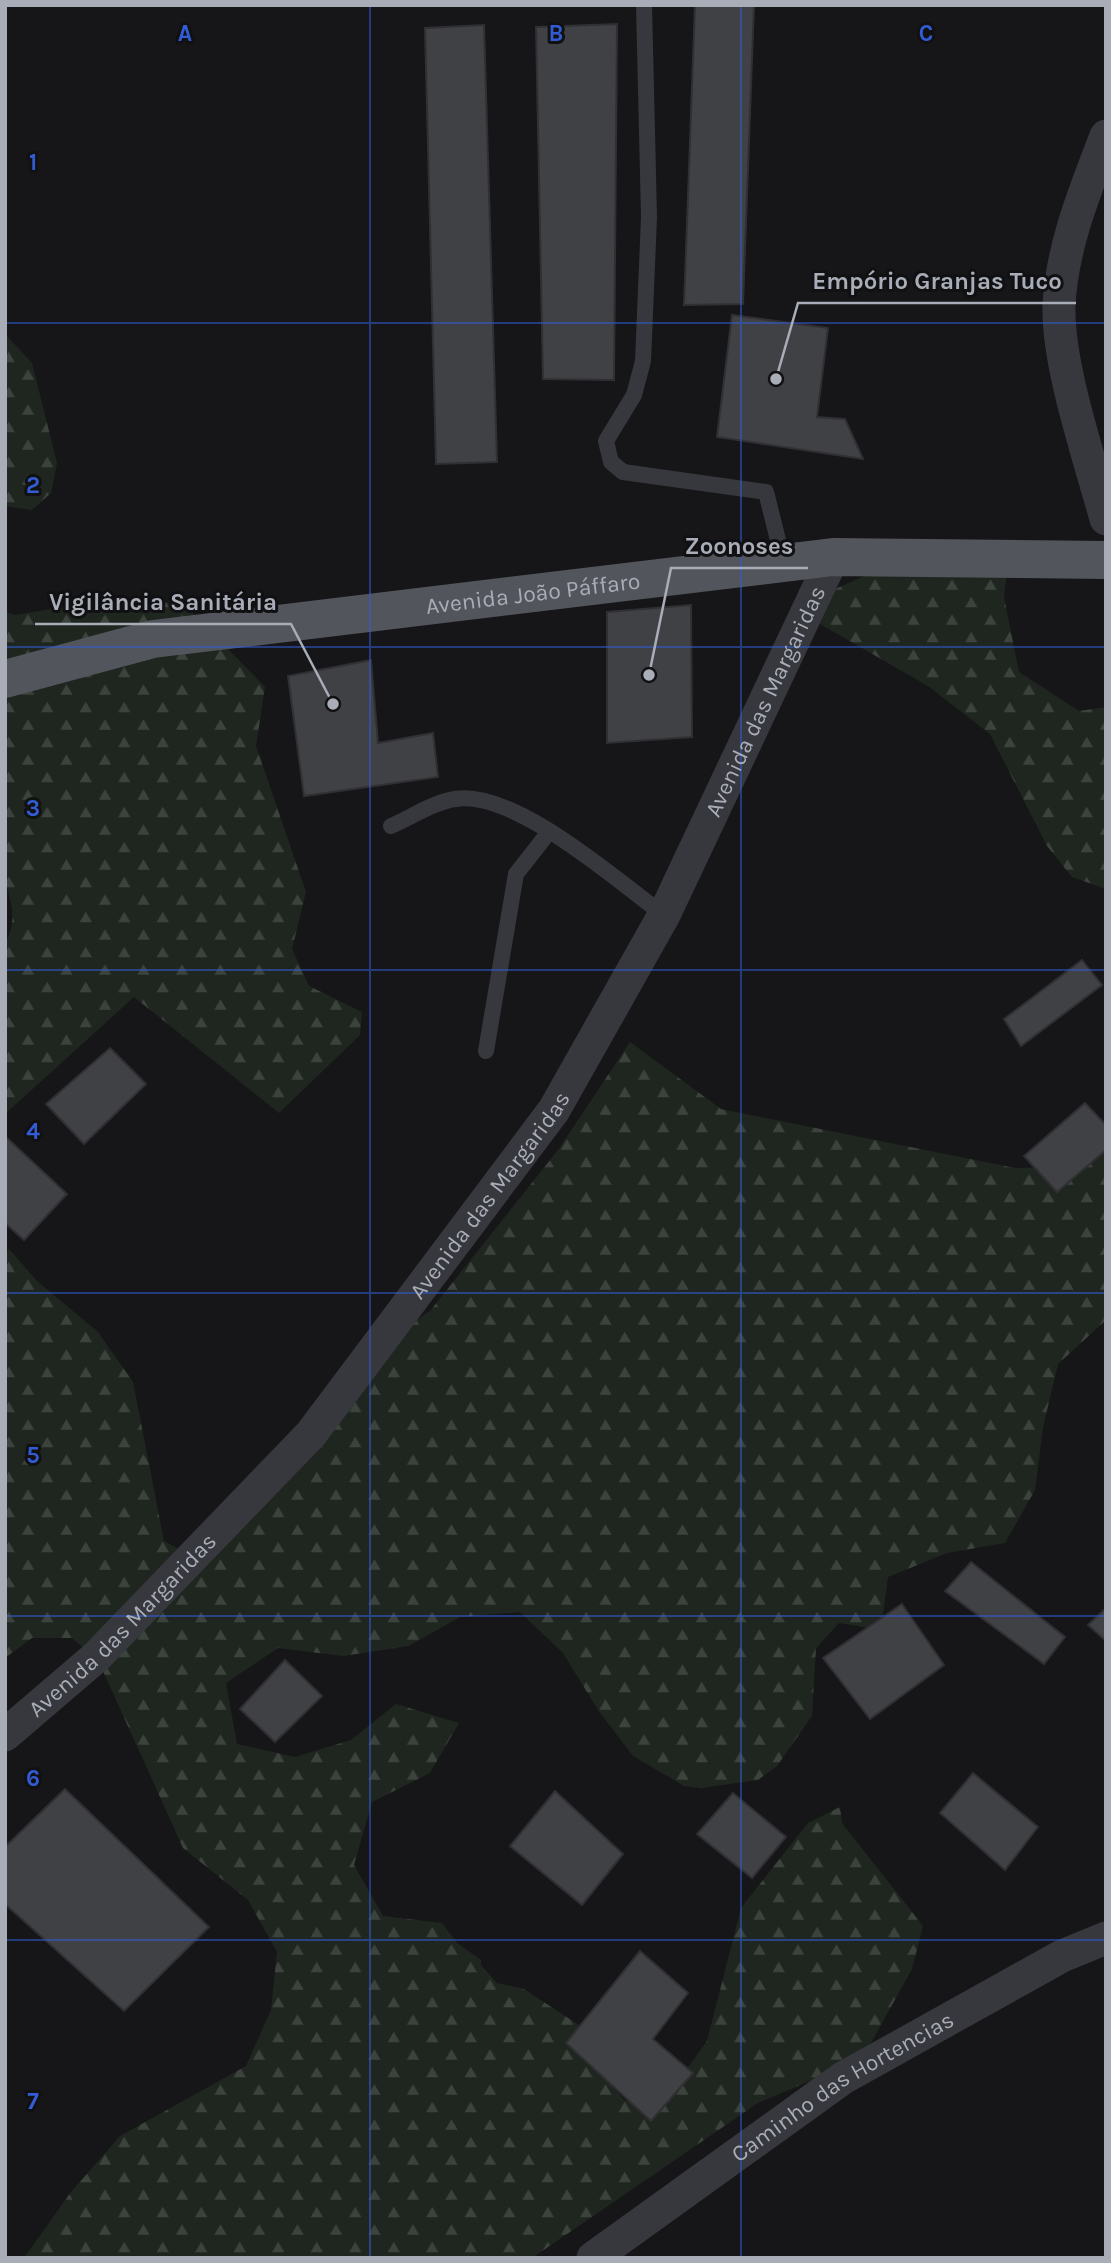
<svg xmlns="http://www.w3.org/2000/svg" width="1111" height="2263" viewBox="0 0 1111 2263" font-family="Karla,sans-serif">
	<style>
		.forest { fill: url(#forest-firs) }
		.building { fill: #404145; stroke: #303034; stroke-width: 2 }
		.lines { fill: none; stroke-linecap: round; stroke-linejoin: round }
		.lane { stroke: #37383d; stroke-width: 16 }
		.street { stroke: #37383d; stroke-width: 33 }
		.primary { stroke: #53555c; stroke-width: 38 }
		.grid { fill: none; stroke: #325cd3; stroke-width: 2; stroke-opacity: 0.55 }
		.labels { text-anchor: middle; stroke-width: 6; stroke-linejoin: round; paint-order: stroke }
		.street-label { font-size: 23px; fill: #a8adb8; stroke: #111113 }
		.grid-label { font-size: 23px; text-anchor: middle; font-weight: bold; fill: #325cd3; stroke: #111113; stroke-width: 6; stroke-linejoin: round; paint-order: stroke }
		.leader { fill: none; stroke: #a8adb8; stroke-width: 2.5 }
		.callout-dot { fill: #a8adb8; stroke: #111113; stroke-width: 2.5 }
		.callout-label { font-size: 24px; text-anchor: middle; font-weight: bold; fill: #a8adb8; stroke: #111113; stroke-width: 6; stroke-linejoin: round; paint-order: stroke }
	</style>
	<defs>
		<pattern id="forest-firs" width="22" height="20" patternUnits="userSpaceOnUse" patternTransform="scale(1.75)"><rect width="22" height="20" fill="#1e261f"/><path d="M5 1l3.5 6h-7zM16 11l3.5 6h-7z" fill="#3c433d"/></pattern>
	</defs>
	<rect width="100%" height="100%" fill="#161618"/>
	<path class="forest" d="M5,334L32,363L57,463L51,493L32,510L5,506Z
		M1009,556L1004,597L1019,672L1079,711L1106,707V889L1072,877L1047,846L990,734L928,686L820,624L821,608L837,588L894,563Z
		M100,601L183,603L265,687L256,746L306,892L292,949L309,986L362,1012L360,1035L279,1113L134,997L5,1114V943C17,924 12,901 5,881V612L15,615Z
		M630,1042L721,1109L1015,1168L1067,1167L1106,1130V1320L1058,1364L1043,1427L1035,1490L1005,1543L947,1553L888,1577L881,1630L839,1623L816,1648L812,1716L777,1766L758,1780L701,1788L684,1786L633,1756L598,1710L563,1653L520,1612L460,1617L409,1646L343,1656L278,1648L226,1683L237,1744L295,1757L351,1740L396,1704L459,1723L430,1773L372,1802L354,1865L383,1916L442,1923L457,1943L481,1960V1965L497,1983L524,1989L594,2035L592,2062L624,2100L661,2105L707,2041L741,1908L808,1823L840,1807L842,1823L923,1926L912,1969L862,2059L758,2103L532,2258H24L71,2192L120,2136L246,2066L271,2010L277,1952L248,1900L183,1848L98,1660L72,1638H32L5,1658V1255L9,1249L38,1282L98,1332L133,1382L164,1541L179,1549L377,1346L430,1311L558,1150Z"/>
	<path class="building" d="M695,5H754L743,304L684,305Z
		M617,24L614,380L543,379L536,27Z
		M484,25L497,462L436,464L425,28Z
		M732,315L828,328L817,417L845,419L863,459L717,437Z
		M691,605L692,737L607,743V612Z
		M371,660L378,743L433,733L438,777L304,796L288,676Z
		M1082,960L1102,985L1021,1046L1004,1019Z
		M110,1048L146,1084L84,1144L46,1104Z
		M1085,1103L1106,1125V1150L1057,1192L1024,1156Z
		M6,1137L67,1194L24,1240L5,1223Z
		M971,1562L1065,1637L1044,1664L945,1591Z
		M902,1604L944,1665L870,1719L823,1658Z
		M1106,1608V1641L1088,1625Z
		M285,1660L322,1696L275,1742L240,1709Z
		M973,1773L1038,1827L1005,1870L940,1813Z
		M65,1789L209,1927L124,2011L5,1904V1847Z
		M555,1791L623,1854L582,1905L510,1846Z
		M733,1793L786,1837L752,1878L697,1834Z
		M640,1951L688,1993L653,2039L693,2073L651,2121L566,2043Z"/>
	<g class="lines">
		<path class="lane" d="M644,5L649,217L643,361L634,395L606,441L611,462L623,472L766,492L784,564
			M391,826C410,818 434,802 455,799C514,789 616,880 664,915
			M486,1051L516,874L549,832"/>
		<g class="street">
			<path d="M1106,136C1085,191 1062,246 1059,305C1057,364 1090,460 1106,519"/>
			<path id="s1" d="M5,1735L96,1657L311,1434L554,1110L664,915L833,557"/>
			<path id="s2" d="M593,2258L843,2078L1062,1956L1106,1938"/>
		</g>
		<path class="primary" id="s3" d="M5,679L153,639L833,557L1106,560"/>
	</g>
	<path class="grid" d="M370,5V2258M741,5V2258M5,323H1106M5,647H1106M5,970H1106M5,1293H1106M5,1616H1106M5,1940H1106"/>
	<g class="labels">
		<g class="street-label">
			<text dy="8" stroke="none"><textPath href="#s3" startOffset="536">Avenida João Páffaro</textPath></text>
			<text dy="8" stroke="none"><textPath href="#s1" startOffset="1295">Avenida das Margaridas</textPath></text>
			<text dy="8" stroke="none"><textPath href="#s1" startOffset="728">Avenida das Margaridas</textPath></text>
			<text dy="8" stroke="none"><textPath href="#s1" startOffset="161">Avenida das Margaridas</textPath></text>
			<text dy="8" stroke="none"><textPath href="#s2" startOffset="303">Caminho das Hortencias</textPath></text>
		</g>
	</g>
	<g class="grid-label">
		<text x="185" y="41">A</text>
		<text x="556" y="41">B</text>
		<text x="926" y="41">C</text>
		<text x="33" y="170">1</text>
		<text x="33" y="493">2</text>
		<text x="33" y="816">3</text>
		<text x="33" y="1139">4</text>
		<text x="33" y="1463">5</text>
		<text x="33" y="1786">6</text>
		<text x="33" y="2109">7</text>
	</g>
	<path class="leader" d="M776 379L798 303H1076M649 675L671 568H808M333 704L291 624H35"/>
	<g class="callout-dot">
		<circle cx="776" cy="379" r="7"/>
		<circle cx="649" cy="675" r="7"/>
		<circle cx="333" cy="704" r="7"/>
	</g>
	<g class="callout-label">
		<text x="937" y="289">Empório Granjas Tuco</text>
		<text x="739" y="554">Zoonoses</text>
		<text x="163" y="610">Vigilância Sanitária</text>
	</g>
	<rect width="1111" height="2263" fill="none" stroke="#a8adb8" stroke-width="14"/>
</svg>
